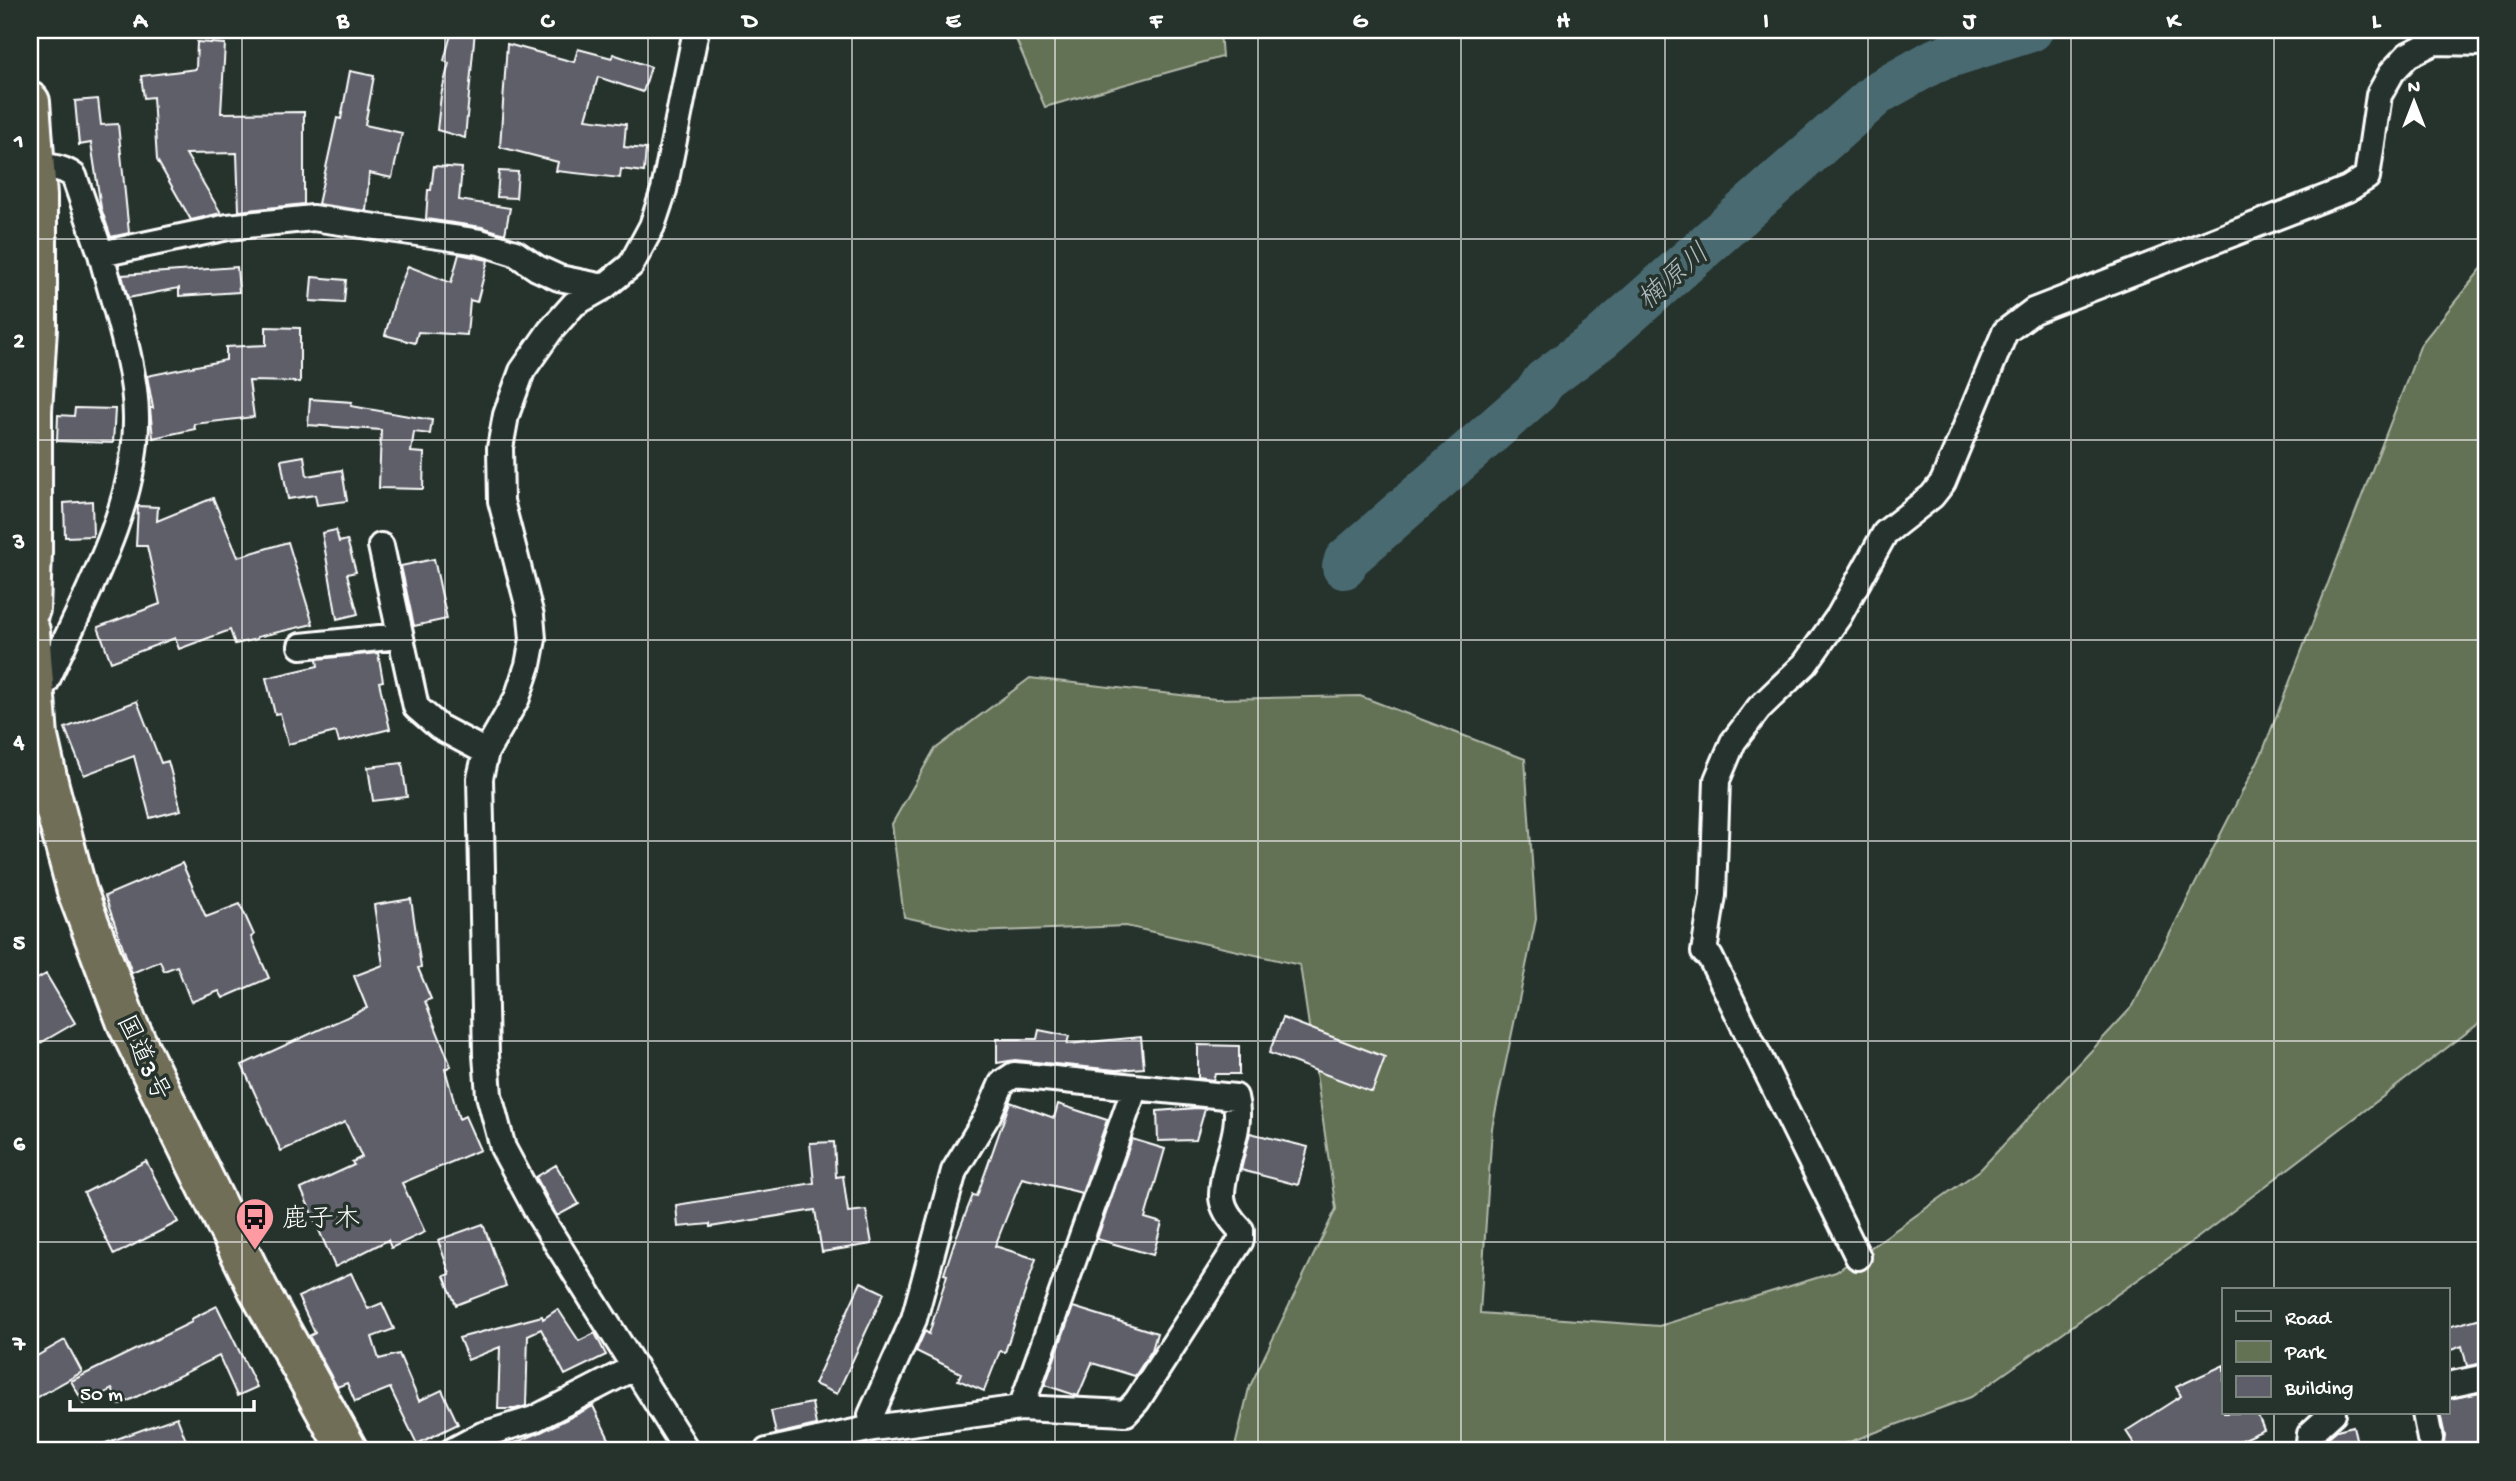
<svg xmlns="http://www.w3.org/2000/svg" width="2516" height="1481" viewBox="0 0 2516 1481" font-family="'Gochi Hand','Klee One',sans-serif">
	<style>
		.green { fill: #647254; stroke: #b2b8aa; stroke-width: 2 }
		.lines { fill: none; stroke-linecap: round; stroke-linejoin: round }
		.river { stroke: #4a6a71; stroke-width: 44 }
		.building { fill: #5e5e6a; stroke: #fff; stroke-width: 2 }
		.street-casing { stroke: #fff; stroke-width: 30 }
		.highway-casing { stroke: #fff; stroke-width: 44 }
		.street { stroke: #26332d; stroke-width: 24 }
		.highway { stroke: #716e59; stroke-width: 38 }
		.grid { fill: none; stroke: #fff; stroke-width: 2; stroke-opacity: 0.55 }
		.labels { text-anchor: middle; stroke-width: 7; stroke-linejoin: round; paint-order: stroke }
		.street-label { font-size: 26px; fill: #fff; stroke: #26332d }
		.poi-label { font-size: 26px; fill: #fff; stroke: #26332d; text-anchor: start }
		.water-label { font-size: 28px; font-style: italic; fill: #aebcbf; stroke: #26332d }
		.neatline { fill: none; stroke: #fff; stroke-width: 2.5 }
		.grid-label { font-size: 23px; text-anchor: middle; font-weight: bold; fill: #fff }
	</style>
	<rect width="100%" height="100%" fill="#26332d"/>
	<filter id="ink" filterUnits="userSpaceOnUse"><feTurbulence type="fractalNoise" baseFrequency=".0143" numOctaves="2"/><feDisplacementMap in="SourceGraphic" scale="14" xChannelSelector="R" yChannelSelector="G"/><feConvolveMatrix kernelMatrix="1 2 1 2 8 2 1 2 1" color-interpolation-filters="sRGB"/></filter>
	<g filter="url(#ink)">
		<path class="green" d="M1012,30H1220L1222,57L1045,107Z
			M2486,263V1018L2196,1239L1971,1397L1825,1451H1234L1249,1388L1336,1209L1300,965L1126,926L973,932L904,917L892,824L934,750L1030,678L1216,699L1360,696L1525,759L1536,919L1492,1128L1480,1313L1659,1326L1836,1272L1980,1170L2133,1006L2262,753L2421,344Z"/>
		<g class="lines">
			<path class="river" d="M1344,567L1346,560L1537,392L1544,381L1600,339L1879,92L1936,60L2031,30"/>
		</g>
		<path class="building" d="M452,30H475L465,138L437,130L441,95L449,63L444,61Z
			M197,42L225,44L221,113L304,112V204L239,211L237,153L186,154L221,213L191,220L157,160L153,97L144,98L141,76L196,69Z
			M507,44L574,62L578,49L612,58L613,54L651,67L643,92L598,77L586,119L626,124L624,147L646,149L644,172L621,169L620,178L556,171L558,162L500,147Z
			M350,71L374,76L365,125L402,133L392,178L369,173L366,211L318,204L337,118L341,119Z
			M98,99L101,125L118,124L129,233L111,237L101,208L91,143L79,145L75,101Z
			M434,166L462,168L459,200L510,208L505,234L482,227L426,219L428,190H431Z
			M499,171L518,172L516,198L497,197Z
			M459,254L488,260L477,302L470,300L467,335L418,332L415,343L385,335L396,296L408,266L451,283Z
			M237,267L239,292L179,296V288L128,298L122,275Z
			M312,277L346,280L344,303L310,301Z
			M266,327L300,328V382L249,381L254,417L194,424L195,429L153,438L150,408H153L147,376L226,360V347L266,345Z
			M310,399L352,402L351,406L432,420L430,434L414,432L411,452L424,453L423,489L379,488L381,430L308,425Z
			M75,408L115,409L113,443L57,441L58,415L74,416Z
			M304,456L307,476L342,470L347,501L317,505L315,495L288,499L281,460Z
			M213,498L238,557L288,542L313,624L257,637V639L235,644L230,630L179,649L175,638L111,662L98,627L160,604L147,546H136L138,506L158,507L157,521Z
			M92,501L93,536L65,537L64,503Z
			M336,530L339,542L347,540L356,572L347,574L358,614L337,619L322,533Z
			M434,559L447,619L414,626L401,566Z
			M378,653L383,681L379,682L390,729L339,742L336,732L288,744L280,713L275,714L266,678L318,666L317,659Z
			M137,701L161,763L168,761L181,810L150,818L134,756L84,775L65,728Z
			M402,763L407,797L373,801L368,767Z
			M182,863L206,917L240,904L254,935L251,937L269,978L223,998L219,991L191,1002L177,966L164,971L160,961L132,973L105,896Z
			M411,899L421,967L418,968L431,999L425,1001L451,1066L445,1069L459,1119L465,1116L480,1150L402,1183L425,1232L391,1248L388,1240L335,1267L301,1189L354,1165L352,1162L362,1157L345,1122L281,1151L242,1065L367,1008L354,976L383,965L374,905Z
			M46,974L75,1023L30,1049V983Z
			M1283,1018L1385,1057L1372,1092L1269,1053Z
			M1039,1030L1069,1036L1067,1044L1141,1037L1144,1068L1116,1070L1015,1060L997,1063V1039H1037Z
			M1198,1045L1239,1046V1074H1215L1213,1080L1198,1078Z
			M1010,1102L1054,1118L1058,1104L1107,1120L1082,1193L1022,1178L995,1246L1036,1259L1005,1352L1000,1351L984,1391L958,1380L961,1373L916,1351L925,1331L929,1334L947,1275L944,1274L954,1243L973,1195L977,1196Z
			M1197,1108L1205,1109L1196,1140L1158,1141L1157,1111Z
			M1250,1133L1308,1147L1298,1185L1241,1170Z
			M1132,1139L1165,1149L1145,1218L1162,1223L1153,1255L1097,1239Z
			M834,1142L836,1177L843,1176L848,1212L866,1210L872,1244L822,1252L815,1210L710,1227V1224L678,1227L676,1205L814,1183L810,1143Z
			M146,1161L178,1222L114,1255L84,1193Z
			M556,1165L579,1204L557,1216L536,1177Z
			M483,1224L506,1286L456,1305L444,1276L450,1274L438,1240Z
			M351,1273L368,1309L382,1303L394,1329L372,1337L379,1359L399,1354L419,1401L442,1390L458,1424L417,1444L390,1388L355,1402L347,1383L337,1387L309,1336L315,1333L298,1297Z
			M861,1282L884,1293L837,1394L814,1384Z
			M217,1306L257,1387L237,1396L219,1356L120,1405L112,1389L84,1404L71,1381L192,1322L191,1319Z
			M1073,1307L1157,1333L1152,1350L1135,1376L1092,1363L1078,1396L1045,1385Z
			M558,1309L579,1341L595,1333L606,1355L565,1375L541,1329L528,1335L526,1406L515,1409H498L500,1347L468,1360L459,1338L542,1316L543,1319Z
			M2481,1318L2486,1337V1363L2467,1366L2462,1346L2448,1351V1327Z
			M65,1340L82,1372L30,1401V1360Z
			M2224,1365V1413H2257L2264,1430L2216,1451H2139L2126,1431L2181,1396L2176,1387Z
			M2486,1392V1451H2443L2445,1436L2440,1413H2448V1399Z
			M812,1403L816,1425L776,1434L771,1411Z
			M593,1406L610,1441L588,1451H496L541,1432Z
			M177,1417L190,1451H90L89,1449Z
			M2353,1426L2359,1451H2323L2324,1441L2337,1430Z"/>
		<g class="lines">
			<g class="street-casing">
				<path id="street" d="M30,169C45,164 62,167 74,176L101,254L228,227L313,218L480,242L515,253L537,268L559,278L604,287
					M381,546L416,707L439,727L486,752
					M301,646L399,636
					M33,685L46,682C82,602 136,510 136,421C137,369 114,305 101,254
					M1014,1075L1235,1097C1244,1132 1221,1164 1222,1197C1223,1210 1232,1221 1241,1230V1240L1137,1401L1126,1413L1021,1408L873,1428L871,1415L914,1319L954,1171L988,1115L1002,1083Z
					M1858,1257L1710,957L1704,952L1713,895L1717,780L1733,742L1759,708L1805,664L1839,616L1885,533L1932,496L1943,482L2005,332L2033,311L2348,189L2367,177L2379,95L2392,72L2408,55L2434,42L2486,43
					M2448,1385L2486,1377
					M1021,1408L1135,1087
					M2425,1413L2430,1439
					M452,1451L482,1435L534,1419L635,1367
					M687,1451L539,1215L503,1148L489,1095L486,1055L480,778L486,752L517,698L528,665L533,639L531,616L501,501L500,448L506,415L522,371L550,331L574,304L604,287L631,265L652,226L664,190L696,30
					M767,1451L873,1428
					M2308,1451L2310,1434L2333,1413"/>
			</g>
			<g class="highway-casing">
				<path id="highway" d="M30,102L37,196V328L32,411V551L30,609
					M30,631L38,737L49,786L77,891L127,1023L258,1289L348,1451"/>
			</g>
			<use href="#street" class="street"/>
			<use href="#highway" class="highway"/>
		</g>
	</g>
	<path class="grid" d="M242,30V1451M445,30V1451M648,30V1451M852,30V1451M1055,30V1451M1258,30V1451M1461,30V1451M1665,30V1451M1868,30V1451M2071,30V1451M2274,30V1290M30,239H2486M30,440H2486M30,640H2486M30,841H2486M30,1041H2486M30,1242H2486M2274,1413V1451"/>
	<defs>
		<g id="bus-pin" transform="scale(2.0125)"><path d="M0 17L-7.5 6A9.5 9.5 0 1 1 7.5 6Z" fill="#ff9aa2" stroke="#26332d"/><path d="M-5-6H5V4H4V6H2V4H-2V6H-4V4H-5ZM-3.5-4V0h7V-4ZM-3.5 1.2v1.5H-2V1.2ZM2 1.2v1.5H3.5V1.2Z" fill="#111"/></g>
	</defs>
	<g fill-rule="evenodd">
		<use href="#bus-pin" x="255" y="1217"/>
	</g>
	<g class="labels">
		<g class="street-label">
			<text transform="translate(145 1057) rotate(65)" y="9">国道3号</text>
		</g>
		<g class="poi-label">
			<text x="282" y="1226">鹿子木</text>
		</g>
		<g class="water-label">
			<text transform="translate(1672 275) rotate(-41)" y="10">楠原川</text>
		</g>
	</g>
	<rect width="2516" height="1481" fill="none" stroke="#26332d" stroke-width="77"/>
	<rect x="2222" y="1288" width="228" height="126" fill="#26332d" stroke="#7d8581" stroke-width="2"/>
	<rect x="2236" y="1311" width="35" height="10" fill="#26332d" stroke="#7d8581" stroke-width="2"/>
	<text x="2285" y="1324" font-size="21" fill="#ffffff">Road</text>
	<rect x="2236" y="1341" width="35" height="21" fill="#647254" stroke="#7d8581" stroke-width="2"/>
	<text x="2285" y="1358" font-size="21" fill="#ffffff">Park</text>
	<rect x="2236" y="1376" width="35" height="21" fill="#5e5e6a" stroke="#7d8581" stroke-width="2"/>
	<text x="2285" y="1394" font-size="21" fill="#ffffff">Building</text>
	<g transform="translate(2414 102)" stroke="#26332d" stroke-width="5" paint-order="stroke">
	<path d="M0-5L12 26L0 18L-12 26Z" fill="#ffffff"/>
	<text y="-10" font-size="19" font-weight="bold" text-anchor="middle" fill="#ffffff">N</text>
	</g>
	<path d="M70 1400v10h184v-10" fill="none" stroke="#ffffff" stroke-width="3.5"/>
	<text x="80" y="1400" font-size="21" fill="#ffffff" stroke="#26332d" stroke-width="5" paint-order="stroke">50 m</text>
	<rect x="38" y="38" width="2440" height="1404" class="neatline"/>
	<g class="grid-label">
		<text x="140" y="27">A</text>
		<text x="343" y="27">B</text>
		<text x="547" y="27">C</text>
		<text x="750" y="27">D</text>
		<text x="953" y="27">E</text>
		<text x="1156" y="27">F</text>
		<text x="1360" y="27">G</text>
		<text x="1563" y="27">H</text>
		<text x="1766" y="27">I</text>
		<text x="1969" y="27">J</text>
		<text x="2173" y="27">K</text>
		<text x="2376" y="27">L</text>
		<text x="19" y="147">1</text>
		<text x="19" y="347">2</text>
		<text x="19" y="548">3</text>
		<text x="19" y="748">4</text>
		<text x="19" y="949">5</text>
		<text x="19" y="1150">6</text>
		<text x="19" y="1350">7</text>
	</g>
</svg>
